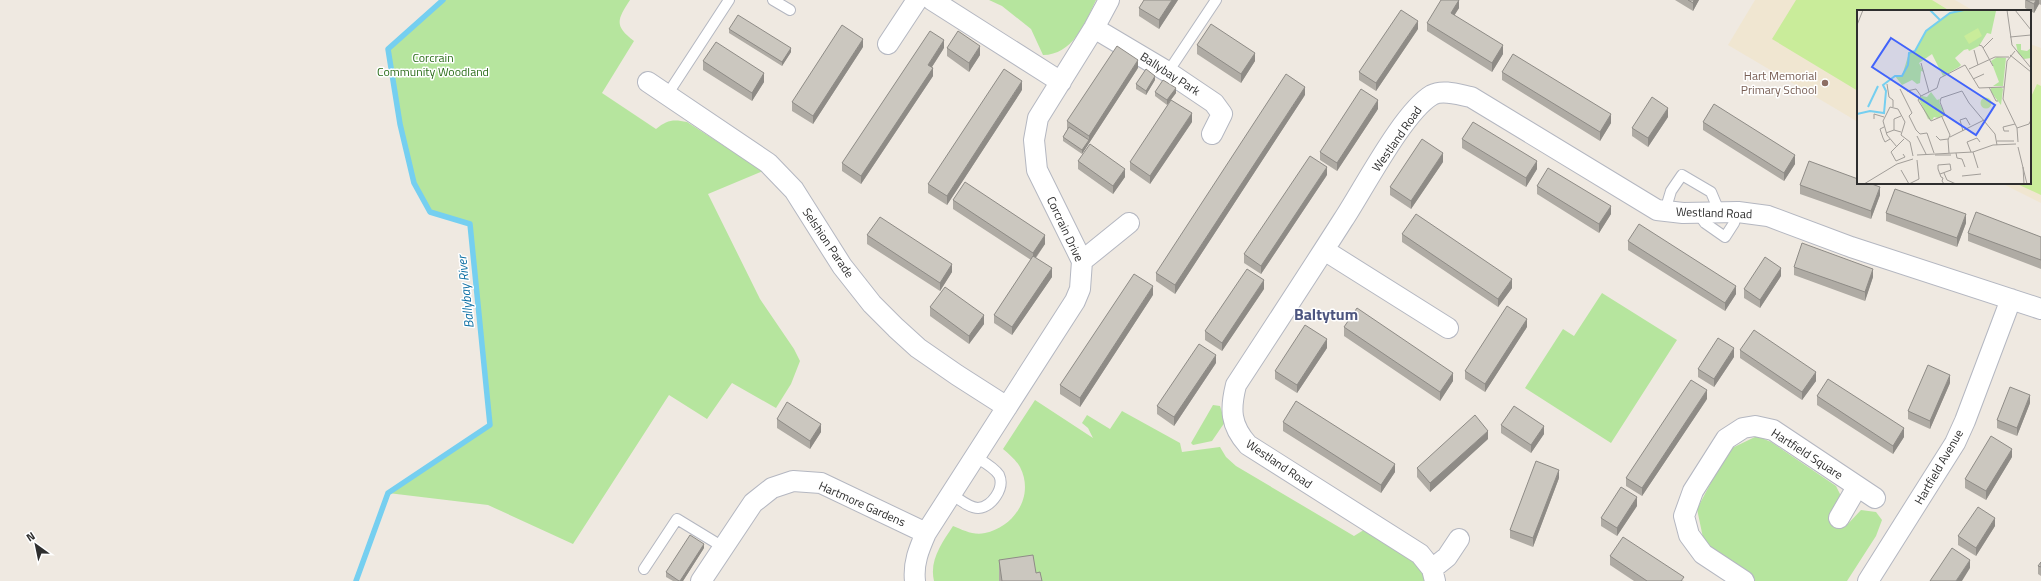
<svg xmlns="http://www.w3.org/2000/svg" width="2041" height="581" viewBox="0 0 2041 581" font-family="'Titillium Web',sans-serif">
	<style>
		.education { fill: #f0e6d1 }
		.green { fill: #b6e59e }
		.pitch { fill: #c9ec9a }
		.lines { fill: none; stroke-linecap: round; stroke-linejoin: round }
		.stream { stroke: #75cff0; stroke-width: 5.5 }
		.service-casing { stroke: #b4b7c1; stroke-width: 12 }
		.minor-casing { stroke: #b4b7c1; stroke-width: 22 }
		.service { stroke: #fff; stroke-width: 10 }
		.minor { stroke: #fff; stroke-width: 20 }
		.wall { fill: #afaba4 }
		.shaded-wall { fill: #8e8b86 }
		.building { fill: #cbc7bf; stroke: #8e8b86 }
		.education-dot { fill: #8d6e63; stroke: #fff; stroke-width: 1.5 }
		.labels { text-anchor: middle; stroke-width: 3; stroke-linejoin: round; paint-order: stroke }
		.park-label { font-size: 12px; fill: #2c6e1b; stroke: #fff }
		.street-label { font-size: 12px; fill: #2e2e2e; stroke: #fff }
		.education-label { font-size: 12px; fill: #785e54; stroke: #fff; text-anchor: end }
		.water-label { font-size: 13px; font-style: italic; fill: #0d6fa3; stroke: #fff }
		.district-label { font-size: 16px; font-weight: bold; fill: #4d5680; stroke: #fff }
		.inset-river { fill: none; stroke: #75cff0; stroke-width: 2 }
		.inset-road { fill: none; stroke: #a29e99; stroke-width: 1 }
		.view { fill: #4264fb; fill-opacity: 0.15; stroke: #4264fb; stroke-width: 2 }
		.inset-edge { fill: none; stroke: #2e2e2e; stroke-width: 2 }
	</style>
	<rect width="100%" height="100%" fill="#efe9e1"/>
	<path class="education" d="M1755,0H1955L1974,11H1858V122L1728,45Z
		M2030,44L2041,48V203L2001,183H2030Z"/>
	<path class="green" d="M443,0H630C617,20 614,26 634,41L602,93L656,129C667,120 673,119 687,122L763,171L708,194L760,299L794,349L800,361L791,384L776,408L732,383L707,419L669,395L573,544L488,505L388,493L490,425L470,224L430,212L414,183L400,124L388,49Z
		M989,0H1096C1085,24 1072,55 1043,55L1031,29L1002,6Z
		M1602,293L1677,340L1611,443L1525,388L1563,329L1574,336Z
		M1035,400L1093,438L1088,428L1082,423L1087,415L1110,429L1122,411L1180,443L1182,452L1220,447L1226,457L1236,466L1354,536L1367,528L1418,565L1427,581H934C929,560 942,543 953,526C963,530 974,536 985,533C1014,527 1035,496 1020,467C1016,460 1009,454 1003,449Z
		M1213,405L1220,406L1225,422L1212,441L1193,445L1191,443Z
		M1757,436L1771,442L1836,486L1841,496L1831,516L1845,527L1861,510L1876,512L1882,520L1876,536L1847,581H1751L1706,552L1697,509L1728,450Z"/>
	<path class="pitch" d="M1796,0H1932L1950,11H1858V91L1772,39Z
		M2037,84L2041,86V195L2015,183H2030V99Z"/>
	<g class="lines">
		<path class="stream" d="M356,581L388,493L490,425L470,224L430,212L414,183L400,124L388,49L443,0"/>
		<g class="service-casing">
			<path id="service" d="M773,0L790,10
				M1168,72L1216,0
				M667,95L729,0
				M1665,211L1671,191L1682,175L1711,192L1719,211
				M1697,212L1705,223L1725,237L1734,223L1738,212
				M951,494C958,498 969,508 978,508C992,507 1005,488 999,475C994,467 982,461 974,456
				M644,569L677,519L723,547"/>
		</g>
		<g class="minor-casing">
			<path id="minor" d="M932,0L1061,82
				M1094,28L1168,72L1214,103L1222,114L1212,134
				M888,44L917,0
				M648,82L768,163L794,190L842,266L872,304L896,328L918,348L957,375L1007,407
				M1324,250L1448,328
				M1082,261L1129,223
				M1839,518L1857,487
				M1432,569L1447,557L1459,539
				M701,581L753,503L772,488L793,481L821,483L926,533
				M915,581C913,563 919,549 926,533L1075,301L1080,289L1082,261L1037,170L1034,140L1038,118L1094,28L1109,0
				M1435,581L1432,569L1420,554L1248,445C1230,425 1230,409 1236,385C1272,330 1308,275 1343,220C1363,190 1403,112 1432,95C1443,89 1460,95 1471,97L1657,210L1683,213L1738,212L1768,216L1851,247L2041,309
				M1744,581L1703,554L1689,535L1684,516L1693,491L1726,439L1743,428L1755,426L1773,430L1875,498
				M1868,581L1955,443L1965,421L2011,299"/>
		</g>
		<use href="#service" class="service"/>
		<use href="#minor" class="minor"/>
	</g>
	<path class="wall" d="M1178,0L1159,29L1139,16V8Z
		M1459,0V8L1454,15L1503,54L1492,72L1427,31V23Z
		M1675,0H1699L1693,11Z
		M2025,0H2041V5L2039,4L2034,13L2025,8Z
		M729,29L791,52L782,66L729,33Z
		M1418,29L1376,91L1359,80V72Z
		M1197,45L1255,61L1241,83L1197,54Z
		M863,47L813,124L792,111V102Z
		M944,48L932,67L933,76L861,184L842,171V163Z
		M947,48L980,55L969,72L947,56Z
		M703,61L764,82L752,101L703,70Z
		M1138,68L1082,154L1063,141V137L1067,130V121Z
		M1502,72L1611,123L1600,141L1502,80Z
		M1155,80L1146,95L1136,89V84Z
		M1022,90L947,205L928,193V184Z
		M1155,92L1176,93L1167,105L1155,96Z
		M1305,95L1175,294L1156,281V273Z
		M1378,109L1337,171L1320,160V152Z
		M1668,117L1648,147L1632,136V128Z
		M1192,122L1150,184L1130,170V162Z
		M1703,122L1795,164L1784,181L1703,130Z
		M1462,139L1537,169L1526,187L1462,148Z
		M1078,161L1125,177L1113,194L1078,169Z
		M1443,162L1411,209L1390,195V187Z
		M1327,175L1261,274L1244,263V254Z
		M1800,185L1880,195L1871,219L1800,194Z
		M1537,186L1611,214L1599,233L1537,194Z
		M953,200L1045,244L1036,258L1052,277L1012,335L994,323V315L1031,260L953,209Z
		M1886,213L1966,223L1957,247L1886,221Z
		M1968,233L2041,237V269L1968,241Z
		M1402,234L1512,288L1498,307L1402,242Z
		M867,235L952,272L940,291L867,244Z
		M1628,241L1736,294L1725,311L1628,250Z
		M1794,267L1873,277L1865,301L1794,275Z
		M1781,276L1760,308L1744,298V289Z
		M1264,289L1222,351L1205,340V331Z
		M1153,295L1080,407L1060,394V385Z
		M930,307L984,324L969,344L930,316Z
		M1344,327L1453,381L1440,401L1344,336Z
		M1527,327L1485,392L1465,379V371Z
		M1327,348L1297,393L1275,379V371Z
		M1740,350L1816,381L1802,400L1740,358Z
		M1734,357L1714,387L1698,377V369Z
		M1216,363L1174,426L1157,414V406Z
		M1950,383L1930,429L1908,419V411Z
		M1817,396L1904,437L1893,454L1817,405Z
		M1707,399L1642,496L1626,486V478Z
		M2030,403L2017,436L1997,428V420Z
		M777,419L821,432L810,449L777,428Z
		M1283,422L1395,472L1381,493L1283,431Z
		M1501,425L1544,434L1531,453L1501,433Z
		M1488,439L1430,492L1417,477V468Z
		M2012,457L1986,500L1965,488V479Z
		M1559,478L1533,547L1510,538V530Z
		M1637,506L1617,536L1601,526V518Z
		M1995,526L1976,556L1958,545V536Z
		M704,548L683,581H673L666,577V572Z
		M1610,556L1684,581H1634L1610,565Z
		M999,560L1036,573L1042,581H999Z
		M2041,562V576L2038,574V566Z"/>
	<path class="shaded-wall" d="M1172,0H1178L1159,29V20Z
		M1459,0V8L1451,21V13Z
		M1694,0H1699L1693,11V3Z
		M2036,0H2039V4L2034,13V4Z
		M1418,21V29L1376,91V83Z
		M863,39V47L813,124V116Z
		M944,40V48L928,73V65Z
		M1503,45V54L1492,72V63Z
		M980,46V55L969,72V63Z
		M791,48V52L782,66V62Z
		M1255,53V61L1241,83V74Z
		M1138,60V68L1082,154V150L1089,140V136Z
		M933,68V76L861,184V176Z
		M764,73V82L752,101V93Z
		M1155,76V80L1146,95V91Z
		M1022,81V90L947,205V196Z
		M1305,87V95L1175,294V285Z
		M1176,88V93L1167,105V100Z
		M1378,100V109L1337,171V163Z
		M1668,108V117L1648,147V138Z
		M1192,113V122L1150,184V176Z
		M1611,114V123L1600,141V132Z
		M1443,153V162L1411,209V201Z
		M1795,155V164L1784,181V173Z
		M1537,161V169L1526,187V178Z
		M1327,167V175L1261,274V266Z
		M1125,169V177L1113,194V186Z
		M1880,187V195L1871,219V211Z
		M1611,206V214L1599,233V224Z
		M1966,214V223L1957,247V238Z
		M1045,235V244L1033,261V253Z
		M952,264V272L940,291V283Z
		M1052,268V277L1012,335V327Z
		M1781,268V276L1760,308V300Z
		M1873,269V277L1865,301V292Z
		M1512,279V288L1498,307V299Z
		M1264,280V289L1222,351V343Z
		M1153,286V295L1080,407V398Z
		M1736,286V294L1725,311V303Z
		M984,315V324L969,344V336Z
		M1527,319V327L1485,392V384Z
		M1327,339V348L1297,393V385Z
		M1734,348V357L1714,387V379Z
		M1216,355V363L1174,426V417Z
		M1816,372V381L1802,400V392Z
		M1453,373V381L1440,401V392Z
		M1950,375V383L1930,429V421Z
		M1707,390V399L1642,496V488Z
		M2030,395V403L2017,436V428Z
		M821,424V432L810,449V441Z
		M1544,426V434L1531,453V445Z
		M1904,428V437L1893,454V446Z
		M1488,431V439L1430,492V483Z
		M2012,449V457L1986,500V491Z
		M1395,464V472L1381,493V485Z
		M1559,470V478L1533,547V538Z
		M1637,497V506L1617,536V528Z
		M1995,518V526L1976,556V548Z
		M704,544V548L683,581H680Z
		M1970,560V568L1962,581H1956Z"/>
	<path class="building" d="M1144,0H1172L1159,20L1139,8Z
		M1441,0H1459L1451,13L1503,45L1492,63L1427,23Z
		M1688,0H1694L1693,3Z
		M2026,0H2036L2034,4Z
		M1401,10L1418,21L1376,83L1359,72Z
		M738,15L791,48L782,62L729,29Z
		M1211,24L1255,53L1241,74L1197,45Z
		M842,25L863,39L813,116L792,102Z
		M930,31L944,40L928,65L933,68L861,176L842,163Z
		M958,31L980,46L969,63L947,48Z
		M716,42L764,73L752,93L703,61Z
		M1117,46L1138,60L1089,136L1067,121Z
		M1513,54L1611,114L1600,132L1502,72Z
		M1004,69L1022,81L947,196L928,184Z
		M1146,69L1155,76L1146,91L1136,84Z
		M1286,74L1305,87L1175,285L1156,273Z
		M1163,80L1176,88L1167,100L1155,92Z
		M1361,89L1378,100L1337,163L1320,152Z
		M1652,97L1668,108L1648,138L1632,128Z
		M1171,100L1192,113L1150,176L1130,162Z
		M1714,104L1795,155L1784,173L1703,122Z
		M1473,122L1537,161L1526,178L1462,139Z
		M1069,127L1089,140L1082,150L1063,137Z
		M1422,139L1443,153L1411,201L1390,187Z
		M1090,144L1125,169L1113,186L1078,161Z
		M1310,156L1327,167L1261,266L1244,254Z
		M1809,161L1858,179V183H1869L1880,187L1871,211L1800,185Z
		M1548,168L1611,206L1599,224L1537,186Z
		M965,182L1045,235L1033,253L953,200Z
		M1895,189L1966,214L1957,238L1886,213Z
		M1976,212L2041,237V260L1968,233Z
		M1416,214L1512,279L1498,299L1402,234Z
		M880,217L952,264L940,283L867,235Z
		M1639,224L1736,286L1725,303L1628,241Z
		M1802,243L1873,269L1865,292L1794,267Z
		M1033,256L1052,268L1012,327L994,315Z
		M1765,257L1781,268L1760,300L1744,289Z
		M1247,269L1264,280L1222,343L1205,331Z
		M1134,274L1153,286L1080,398L1060,385Z
		M945,287L984,315L969,336L930,307Z
		M1507,306L1527,319L1485,384L1465,371Z
		M1357,308L1453,373L1440,392L1344,327Z
		M1305,325L1327,339L1297,385L1275,371Z
		M1754,330L1816,372L1802,392L1740,350Z
		M1718,338L1734,348L1714,379L1698,369Z
		M1199,344L1216,355L1174,417L1157,406Z
		M1928,365L1950,375L1930,421L1908,411Z
		M1828,379L1904,428L1893,446L1817,396Z
		M1691,380L1707,390L1642,488L1626,478Z
		M2010,387L2030,395L2017,428L1997,420Z
		M1296,401L1395,464L1381,485L1283,422Z
		M787,402L821,424L810,441L777,419Z
		M1514,406L1544,426L1531,445L1501,425Z
		M1475,415L1488,431L1430,483L1417,468Z
		M1991,436L2012,449L1986,491L1965,479Z
		M1536,461L1559,470L1533,538L1510,530Z
		M1621,487L1637,497L1617,528L1601,518Z
		M1978,507L1995,518L1976,548L1958,536Z
		M690,535L704,544L680,581H679L666,572Z
		M1623,537L1684,577L1681,581H1647L1610,556Z
		M1952,548L1970,560L1956,581H1930Z
		M1033,555L1036,573L1040,572L1042,581H1002L999,560Z
		M2041,562V567L2038,566Z"/>
	<circle class="education-dot" cx="1825" cy="83" r="4"/>
	<g class="labels">
		<g class="park-label">
			<text x="433" y="62">Corcrain<tspan x="433" dy="14">Community Woodland</tspan></text>
		</g>
		<g class="street-label">
			<text transform="translate(1170 74) rotate(33)" y="4">Ballybay Park</text>
			<text transform="translate(1397 139) rotate(-55)" y="4">Westland Road</text>
			<text transform="translate(1714 213) rotate(2)" y="4">Westland Road</text>
			<text transform="translate(1065 229) rotate(65)" y="4">Corcrain Drive</text>
			<text transform="translate(828 243) rotate(56)" y="4">Selshion Parade</text>
			<text transform="translate(1807 454) rotate(33)" y="4">Hartfield Square</text>
			<text transform="translate(1279 464) rotate(34)" y="4">Westland Road</text>
			<text transform="translate(1939 467) rotate(-60)" y="4">Hartfield Avenue</text>
			<text transform="translate(862 504) rotate(24)" y="4">Hartmore Gardens</text>
		</g>
		<g class="education-label">
			<text x="1817" y="80">Hart Memorial<tspan x="1817" dy="14">Primary School</tspan></text>
		</g>
		<g class="water-label">
			<text transform="translate(465 292) rotate(-96)" y="5">Ballybay River</text>
		</g>
		<g class="district-label">
			<text x="1326" y="320">Baltytum</text>
		</g>
	</g>
	<g transform="translate(1857 10)">
		<rect width="174" height="174" fill="#efe9e1"/>
		<path d="M107,0L139,1L134,24L130,23L122,36L112,41L111,39L107,40L98,48L104,55L102,57L86,66L75,44L62,53L67,62L64,61L63,73L60,74L55,70L45,75L38,66H45L52,43L58,41L69,21L93,3ZM159,34H164V40L170,41L174,38V48L167,49L161,43ZM140,47L149,48L146,76H136L142,72L134,51ZM144,77L146,79L144,95L134,82V78ZM74,82L80,90L83,89L82,92L88,104L81,108L77,107L75,110L71,109L62,89L65,86L70,87Z" fill="#b6e59e"/>
		<path d="M121,18L125,26L112,34L107,26ZM123.5 93a5.5 5.5 0 1 1 11 0a5.5 5.5 0 1 1-11 0Z" fill="#c9ec9a"/>
		<path class="inset-river" d="M73,0L83,10M11,97L21,76M0,104L13,101L27,103L29,81L26,75L38,66H45L51,55L52,43L58,41L69,21L93,3L107,0"/>
		<path class="inset-road" d="M150,0L155,35L174,58M158,0L174,20M0,15L6,0M153,27L174,25M122,35L125,36L136,56M126,38L136,28M117,40L121,55M158,41L150,51L146,89L160,118L161,132M153,45L174,62M64,53L72,82M112,59L138,47H152M116,69L127,64M30,74L32,87L36,90V97M132,77L139,91H141M43,79L55,103L52,106L59,120L63,124L70,123L77,143M50,81L59,79L64,86M64,86L61,90L74,111L88,105L83,92L84,88L105,81L112,93L138,124L140,135M64,86L80,78L83,68L108,55L122,78L147,77M85,107L93,125L91,130L92,143M17,109V104L27,107M27,117L23,119L26,128L28,132L33,129M160,118L172,114L174,110M37,120V109L44,106M106,121L103,110L109,108L113,115M152,121H147L146,117L158,114M29,123L37,120L44,122M60,126L69,144M79,126L83,130L91,129M93,127L127,110M140,131H157M40,137L30,125L26,111L33,97L41,99L48,112L44,125L53,132L56,146M161,137L170,174M114,142L110,132L120,128L123,132M116,142L121,158M99,143L100,148L105,149L108,157M46,144L48,147L39,151L34,142L47,129M60,145L116,142L136,135L159,134M78,145H94M166,157L167,174M44,160L52,174L62,169L60,150M87,163L90,170L99,174M83,164L94,160L93,154L81,155V159L84,167L86,168L85,171L87,174M105,166L124,164M7,174L40,154L56,149"/>
		<path class="view" d="M34,28L138,95L119,125L15,57Z"/>
		<rect width="174" height="174" class="inset-edge"/>
	</g>
	<g transform="translate(36 545) rotate(327)" stroke="#ffffff" stroke-width="3" paint-order="stroke">
	<path d="M0-3L7 15L0 10L-7 15Z" fill="#2e2e2e"/>
	<text y="-6" font-size="11" font-weight="bold" text-anchor="middle" fill="#2e2e2e">N</text>
	</g>
</svg>
